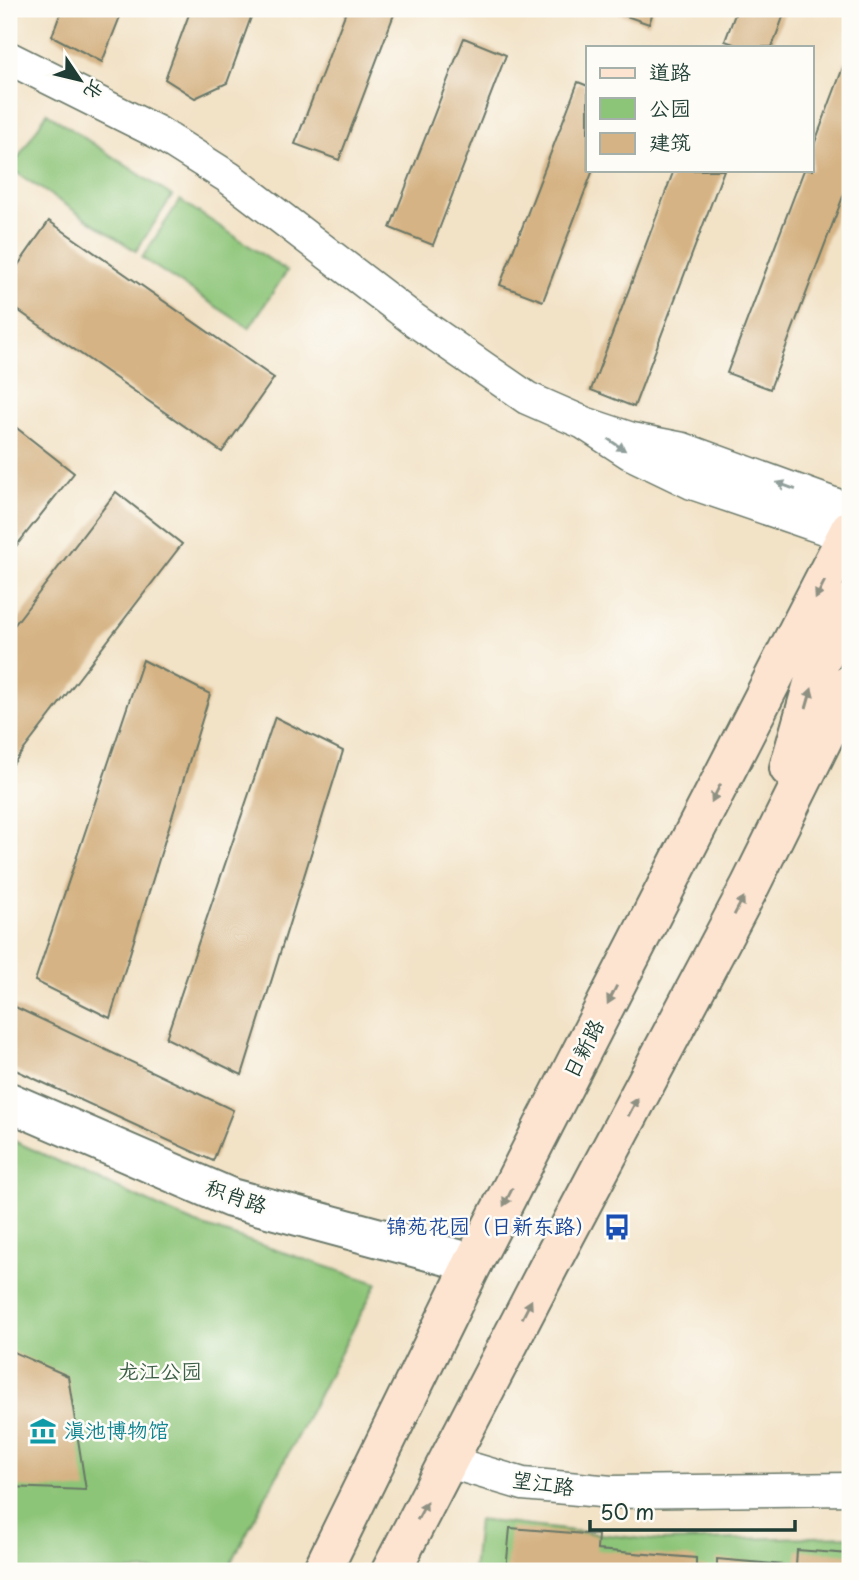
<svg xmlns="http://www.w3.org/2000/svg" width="859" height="1580" viewBox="0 0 859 1580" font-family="'Playpen Sans','LXGW WenKai TC',sans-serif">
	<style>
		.green { fill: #8dc578; stroke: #568156; stroke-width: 2 }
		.building { fill: #d5b384 }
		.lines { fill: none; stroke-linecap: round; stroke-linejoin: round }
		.minor-casing { stroke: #697767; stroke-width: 35 }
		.tertiary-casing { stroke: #697767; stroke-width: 42 }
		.secondary-casing { stroke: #697767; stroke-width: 42 }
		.minor { stroke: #fff; stroke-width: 32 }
		.tertiary { stroke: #fff; stroke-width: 38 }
		.secondary { stroke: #fde4d1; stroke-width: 38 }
		.oneway { fill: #8f9e9a }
		.oneway2 { fill: #8e9082 }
		.labels { text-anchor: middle; stroke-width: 5; stroke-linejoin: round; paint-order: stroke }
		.street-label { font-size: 21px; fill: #1f3d34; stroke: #fdfcf7 }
		.transit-label { font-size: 21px; fill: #164399; stroke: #fdfcf7; text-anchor: end }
		.park-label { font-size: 21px; fill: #3a5f45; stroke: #fdfcf7 }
		.culture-label { font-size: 21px; fill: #0d838f; stroke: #fdfcf7; text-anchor: start }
	</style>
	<rect width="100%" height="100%" fill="#fdfcf7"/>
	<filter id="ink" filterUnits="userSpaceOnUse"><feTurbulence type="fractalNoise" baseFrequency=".0143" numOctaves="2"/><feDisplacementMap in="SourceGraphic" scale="14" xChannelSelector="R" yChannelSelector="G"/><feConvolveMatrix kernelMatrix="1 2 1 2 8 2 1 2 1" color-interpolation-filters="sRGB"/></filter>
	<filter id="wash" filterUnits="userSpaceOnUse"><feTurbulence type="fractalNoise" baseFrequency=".00686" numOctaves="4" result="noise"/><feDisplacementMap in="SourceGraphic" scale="28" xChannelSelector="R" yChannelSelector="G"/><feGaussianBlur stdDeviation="1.57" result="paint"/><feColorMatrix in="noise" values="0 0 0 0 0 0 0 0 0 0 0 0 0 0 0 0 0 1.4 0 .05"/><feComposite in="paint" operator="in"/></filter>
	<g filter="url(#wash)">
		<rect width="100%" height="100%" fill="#f2e2c6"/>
		<path class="green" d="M47,113L172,196L136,251L11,169Z
			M180,200L287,271L249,328L142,258Z
			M14,1141L194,1223L377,1283L227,1571H9V1143Z
			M478,1520L661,1541L850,1536V1571H473Z"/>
		<g id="blocks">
			<path class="building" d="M62,9H123L102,62L52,36Z
				M191,9H254L227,83L195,98L165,79Z
				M347,9H396L339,160L295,144Z
				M606,9H654L649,24Z
				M737,9H786L772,47H742L725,41Z
				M464,38L506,55L433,245L390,228Z
				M850,49V178L770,389L727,373L804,170H812V150Z
				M578,82L588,86V170H593L543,301L500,285Z
				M674,170H724L634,407L591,390Z
				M49,221L274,378L222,452L9,304V278Z
				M9,422L74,473L9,555Z
				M116,492L182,544L9,769V632Z
				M143,660L210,694L110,1018L35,981Z
				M275,717L343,751L242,1075L166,1038Z
				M9,1004L233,1110L213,1161L9,1067Z
				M9,1350L68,1376L86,1490L9,1487Z
				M510,1528L598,1535L597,1550L696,1558V1566L717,1568V1559L796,1566L797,1550L850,1554V1571H506Z"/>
		</g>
	</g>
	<g filter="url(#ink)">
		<use href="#blocks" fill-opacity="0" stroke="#697767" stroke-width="2"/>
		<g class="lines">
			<g class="minor-casing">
				<path id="minor" d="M9,58L157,132L228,177L413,319L527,398L584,423
					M847,536L692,483L630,453L584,423L632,439L683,449L850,510
					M449,1462L523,1484L612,1492L850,1489"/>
			</g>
			<g class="tertiary-casing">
				<path id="tertiary" d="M9,1102L231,1198L473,1263"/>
			</g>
			<g class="secondary-casing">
				<path id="secondary" d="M789,768L818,666L850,603
					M322,1571L473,1263L850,529
					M391,1571L549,1266L750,886L850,684"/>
			</g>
			<use href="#minor" class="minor"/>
			<use href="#tertiary" class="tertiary"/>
			<use href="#secondary" class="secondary"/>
		</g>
		<defs><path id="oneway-solid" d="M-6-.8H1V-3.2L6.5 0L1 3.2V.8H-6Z" transform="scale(1.75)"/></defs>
		<g class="oneway">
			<use href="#oneway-solid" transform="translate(617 445) rotate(34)"/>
			<use href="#oneway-solid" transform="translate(786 486) rotate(-160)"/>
		</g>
		<g class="oneway2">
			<use href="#oneway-solid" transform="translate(820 590) rotate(117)"/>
			<use href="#oneway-solid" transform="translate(809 698) rotate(-74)"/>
			<use href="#oneway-solid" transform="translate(716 793) rotate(117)"/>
			<use href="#oneway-solid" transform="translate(739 906) rotate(-62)"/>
			<use href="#oneway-solid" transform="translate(612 995) rotate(117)"/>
			<use href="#oneway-solid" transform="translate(633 1107) rotate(-62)"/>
			<use href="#oneway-solid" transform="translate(508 1197) rotate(117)"/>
			<use href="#oneway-solid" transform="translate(527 1309) rotate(-63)"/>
			<use href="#oneway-solid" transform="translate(422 1511) rotate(-62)"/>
		</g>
	</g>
	<defs>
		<g id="bus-bare" transform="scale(2.1)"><path d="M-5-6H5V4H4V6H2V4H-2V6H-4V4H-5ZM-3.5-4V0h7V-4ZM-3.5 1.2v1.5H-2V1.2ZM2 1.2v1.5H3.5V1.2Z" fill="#1a4fb4" stroke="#fdfcf7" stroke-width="2.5" paint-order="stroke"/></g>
		<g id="museum-bare" transform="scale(2.1)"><path d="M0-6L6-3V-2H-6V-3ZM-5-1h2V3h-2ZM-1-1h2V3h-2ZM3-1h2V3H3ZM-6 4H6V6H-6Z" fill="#0f9aa8" stroke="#fdfcf7" stroke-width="2.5" paint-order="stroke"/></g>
	</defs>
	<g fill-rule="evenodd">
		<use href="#bus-bare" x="617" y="1227"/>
		<use href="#museum-bare" x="43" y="1431"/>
	</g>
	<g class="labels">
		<g class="street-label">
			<text transform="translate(584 1049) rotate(-63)" y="7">日新路</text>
			<text transform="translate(236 1197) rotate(19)" y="7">积肖路</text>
			<text transform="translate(543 1484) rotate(8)" y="7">望江路</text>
		</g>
		<g class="transit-label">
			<text x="596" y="1234">锦苑花园（日新东路）</text>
		</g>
		<g class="park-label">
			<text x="160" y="1379">龙江公园</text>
		</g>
		<g class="culture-label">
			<text x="64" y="1438">滇池博物馆</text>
		</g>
	</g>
	<rect width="859" height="1580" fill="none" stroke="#fdfcf7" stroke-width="35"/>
	<rect x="586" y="46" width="228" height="126" fill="#fdfcf7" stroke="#a4b0a9" stroke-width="2"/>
	<rect x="600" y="68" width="35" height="10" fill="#fde4d1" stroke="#a4b0a9" stroke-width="2"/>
	<text x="649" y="80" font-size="21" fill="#1f3d34">道路</text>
	<rect x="600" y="98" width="35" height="21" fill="#8dc578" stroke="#a4b0a9" stroke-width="2"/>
	<text x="649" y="116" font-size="21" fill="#1f3d34">公园</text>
	<rect x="600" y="133" width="35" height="21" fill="#d5b384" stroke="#a4b0a9" stroke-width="2"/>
	<text x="649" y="150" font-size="21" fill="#1f3d34">建筑</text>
	<g transform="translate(80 80) rotate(125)" stroke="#fdfcf7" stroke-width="5" paint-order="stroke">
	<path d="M0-5L12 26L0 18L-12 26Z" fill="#1f3d34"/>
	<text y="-10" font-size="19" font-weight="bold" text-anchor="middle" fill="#1f3d34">北</text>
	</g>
	<path d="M590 1520v10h205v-10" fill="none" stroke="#1f3d34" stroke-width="3.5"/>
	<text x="600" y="1520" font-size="21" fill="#1f3d34" stroke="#fdfcf7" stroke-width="5" paint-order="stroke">50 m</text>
</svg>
